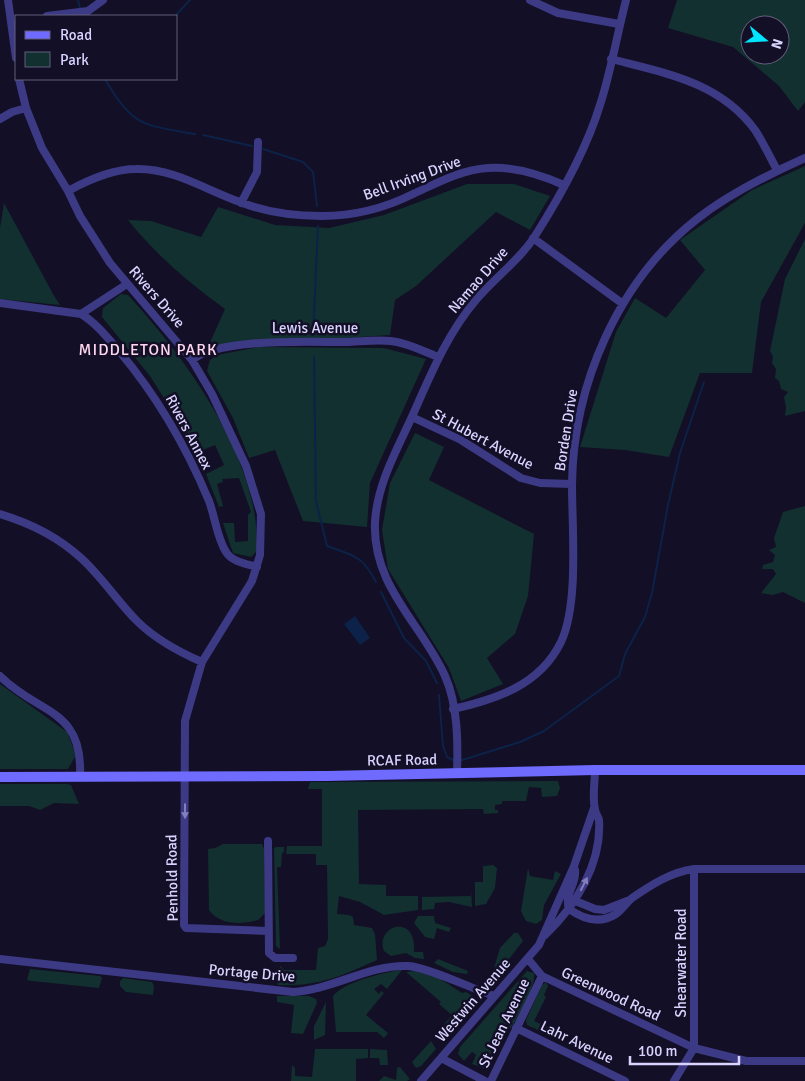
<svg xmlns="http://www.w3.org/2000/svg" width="805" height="1081" viewBox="0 0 805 1081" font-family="Signika,sans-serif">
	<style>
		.green { fill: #12302f; fill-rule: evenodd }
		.water { fill: #0c2248 }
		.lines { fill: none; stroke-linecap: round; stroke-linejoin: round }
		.stream { stroke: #0c2248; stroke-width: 2 }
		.minor { stroke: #3d3a85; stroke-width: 8 }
		.secondary { stroke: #6f6bff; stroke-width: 10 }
		.oneway { fill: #837fbc }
		.labels { text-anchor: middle; stroke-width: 5; stroke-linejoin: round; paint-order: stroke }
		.street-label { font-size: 15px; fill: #d9d4ff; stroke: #130f26 }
		.neighbourhood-label { font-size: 16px; letter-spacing: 1px; fill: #ffd6f0; stroke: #130f26 }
	</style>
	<rect width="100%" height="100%" fill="#130f26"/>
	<path class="green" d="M677,0H805V102L798,111L779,86L733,47L668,28ZM750,25H780V55H750Z
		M805,166V223L761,302L752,373H700L669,457L625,450L580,447L616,332L635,298L666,318L705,270L680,240L752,190Z
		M467,184H514L550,196L530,230L496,212L416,286L395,300L390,335L208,347L225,309C188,282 157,256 128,220L151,221L201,237L218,207L275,225L329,228L384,215Z
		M4,203L53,294L60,305L0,299V228Z
		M805,239V411L785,416L786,407L784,397L788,392L781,389L779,381L775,378L776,369L772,363L773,357L770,351L785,279Z
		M121,294L128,295C186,358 259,458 257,547L256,552L251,557L233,553L223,523H234L235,542L248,541V515L251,512L239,478L222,479L223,482L217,484L223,506L219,507L206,474L224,465L215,445L198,452L150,376L102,317L103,308Z
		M259,347L384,348L426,359L370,483L367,527L303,521L275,450L249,458L233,418L207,371L210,360L217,355Z
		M415,433L444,447L429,480L534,534L528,596L515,634L487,658L503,684L461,701L449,668L388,569L382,530L390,483Z
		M805,506V603L783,592L773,595L761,593L776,574L773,569H762L763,565L773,562L775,555L769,550L776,547L774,538L783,512Z
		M0,684L67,732L76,755L68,769H0Z
		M558,781L560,788L557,796L542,797L541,788L529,787L526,801H502V804L495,805V810H498V813L484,814L483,809L358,810L359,884L386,885V896H418V910L384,915L360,902L339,896L337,914L349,915L353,917L354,925L372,928L375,934L377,960C341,976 318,987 278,985L276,976L279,975L280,966L284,970H316L318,948L325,946L328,939L327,865H316V854H286L287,846H322V789H308L310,782Z
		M0,784H67L71,785L79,804L54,803L40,810L29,806H0Z
		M223,844H262L264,849L265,913L258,920C242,925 219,925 209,910L208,849L215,848Z
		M276,847H284V852L282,853L281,867H277L280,949L276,946L274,848Z
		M493,865L497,868L495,888L486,904L475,906V882H483V866Z
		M528,868L530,876L553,880L555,871L561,874L544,905L542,920L536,924L526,921L521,911Z
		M471,888L472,907L449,902L435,903L434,909L422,910V897L471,896Z
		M418,916H434L435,923L451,928L449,932L437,928L434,939L425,937L414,923Z
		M395,927C411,925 415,938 414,952H423L424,959L415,958L406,953L391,956L384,951C380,941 384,931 395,927Z
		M514,933H518L523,941L498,973L492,975L500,948Z
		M438,959L468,971L467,974L453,972L434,963Z
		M30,969L100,976L102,978L99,988L32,981L27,980Z
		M402,970L387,989L381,984L374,989L379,994L381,991L384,993L366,1015L388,1033L384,1038L377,1032H336L333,996C344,982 384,972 402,970Z
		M415,971L439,978L462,993L466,992L472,996L473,1002L443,1036L437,1033L452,1015L439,1004L441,1002L406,972Z
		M527,971L534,973C536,987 518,1019 509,1030H505L489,1067L485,1069L472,1064L476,1055L472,1052L464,1061L458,1054L460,1047Z
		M123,978L152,982L154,986L153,995L126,992L120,986V981Z
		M546,982L548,986L544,995L546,997L534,1021L552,1029L547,1034L527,1025L526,1020L542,985Z
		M277,996H309L316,999L317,1003L303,1034L291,1033L294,1005L277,1002Z
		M326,1002L325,1035L314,1040V1026Z
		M431,1041L436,1049L421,1066L416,1068L412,1062Z
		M315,1049H368V1058L356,1059V1081H379L384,1076L396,1080L397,1068L400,1067L410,1079L407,1081H291L292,1065L295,1068V1076L312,1077Z
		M370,1049L387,1050L388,1065H380L379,1058H370Z"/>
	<path class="water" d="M355,616L370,638L360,645L344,624Z"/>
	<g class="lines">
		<path class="stream" d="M78,0L80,8
			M175,16L190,0
			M105,79C132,127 144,125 195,134
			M203,135L252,146
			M263,149L303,162L313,172L317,206
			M313,335L318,226
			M314,356L316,501L327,546C354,556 362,555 376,582
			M381,592L404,638L426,661L437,683
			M439,695L443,746L447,757L455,761
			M459,761L520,742L544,731L619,676L625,654L645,617L652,593L668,505L680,453L704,382"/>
		<path class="minor" d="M8,0L16,58
			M530,0L558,13L619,24
			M47,16L88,11L103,0
			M611,59C665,73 720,82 755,130C763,142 770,157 777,170
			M19,79L26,108L42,148L68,191L80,216L110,263L192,360L212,394L246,466L261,514L260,555L252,581L202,662L185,721L184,925L186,928L268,931
			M0,119L12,112L26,108
			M68,191C88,180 113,169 136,169C173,168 206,190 240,202C265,212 295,216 322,216C353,216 385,208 413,194C437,183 460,170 488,168C514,166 541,175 564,185
			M241,203L257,172L258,142
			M533,238L623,304
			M0,303L81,314L127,284
			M81,314C96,323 107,337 119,351C157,396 186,446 209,501C215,517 217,538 226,552C232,562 247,564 257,567
			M192,360C219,338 306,342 342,342C358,342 375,339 391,341C408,343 423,351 438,357
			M412,417L461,440L521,478L540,483L572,484
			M0,514C30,523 57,536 81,558C102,577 117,601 137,621C155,639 179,652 202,662
			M0,676C39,715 83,708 80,776
			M453,709C497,699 540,685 561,642C579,604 572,528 572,485C573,385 618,281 697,219C729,194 767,175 805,158
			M457,774C458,743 458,705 445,676C421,623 372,586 375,522C377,486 395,453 410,421C429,379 446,335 476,300C494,278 520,260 535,236C561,195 586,151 600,105C611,71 617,35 626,0
			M268,841L269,953L275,958H293
			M575,870C577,885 564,892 569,909C583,919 600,924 616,914C622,910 626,903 632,898C651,885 671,872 694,869H805
			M573,900L595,909L604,910L627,901
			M545,935C576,906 602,863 599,820C598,816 595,813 595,809C592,797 595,782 595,770
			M0,959L293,992C332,990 370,964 408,966C427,967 473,989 494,996
			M528,959L542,976L694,1048L746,1061H805
			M516,1028L625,1081
			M441,1058L485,1081
			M421,1081L539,945L574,866L594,808
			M491,1081L542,976
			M674,1081L694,1048V869"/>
		<path class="secondary" d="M0,777L327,776L595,770H805"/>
	</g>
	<defs><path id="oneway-solid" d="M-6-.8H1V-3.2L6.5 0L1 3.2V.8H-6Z" transform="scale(1.25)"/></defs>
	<g class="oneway">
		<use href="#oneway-solid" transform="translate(185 811) rotate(90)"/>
		<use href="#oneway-solid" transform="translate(584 884) rotate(-63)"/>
	</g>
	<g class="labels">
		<g class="street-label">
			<text transform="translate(412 178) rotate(-20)" y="5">Bell Irving Drive</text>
			<text transform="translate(478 280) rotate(-49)" y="5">Namao Drive</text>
			<text transform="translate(157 297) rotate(49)" y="5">Rivers Drive</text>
			<text x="315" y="333">Lewis Avenue</text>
			<text transform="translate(566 430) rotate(-81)" y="5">Borden Drive</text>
			<text transform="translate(189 432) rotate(62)" y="5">Rivers Annex</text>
			<text transform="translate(483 439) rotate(28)" y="5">St Hubert Avenue</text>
			<text transform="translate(402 760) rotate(-1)" y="5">RCAF Road</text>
			<text transform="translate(172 878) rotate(-91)" y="5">Penhold Road</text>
			<text transform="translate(681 963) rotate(-90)" y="5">Shearwater Road</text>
			<text transform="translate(252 973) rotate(5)" y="5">Portage Drive</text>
			<text transform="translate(611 994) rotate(25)" y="5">Greenwood Road</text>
			<text transform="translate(473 1000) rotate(-49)" y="5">Westwin Avenue</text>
			<text transform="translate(504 1023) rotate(-64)" y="5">St Jean Avenue</text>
			<text transform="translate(577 1042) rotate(26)" y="5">Lahr Avenue</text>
		</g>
		<g class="neighbourhood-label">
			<text x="148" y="355">MIDDLETON PARK</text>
		</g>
	</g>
	<rect x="15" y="15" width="162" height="65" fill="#130f26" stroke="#625e7d"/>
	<rect x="25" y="31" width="25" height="8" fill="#6f6bff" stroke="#625e7d"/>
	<text x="60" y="40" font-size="15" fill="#d9d4ff">Road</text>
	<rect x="25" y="52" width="25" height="15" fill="#12302f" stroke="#625e7d"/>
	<text x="60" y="65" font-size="15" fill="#d9d4ff">Park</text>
	<g transform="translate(765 40) rotate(108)"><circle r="24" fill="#130f26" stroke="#625e7d"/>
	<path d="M0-4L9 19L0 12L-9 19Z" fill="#00e5ff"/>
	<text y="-8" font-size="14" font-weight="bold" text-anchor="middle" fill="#d9d4ff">N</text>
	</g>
	<path d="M630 1056v8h109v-8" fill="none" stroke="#d9d4ff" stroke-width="2.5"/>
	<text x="638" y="1056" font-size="15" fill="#d9d4ff" stroke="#130f26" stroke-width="4" paint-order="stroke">100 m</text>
</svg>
